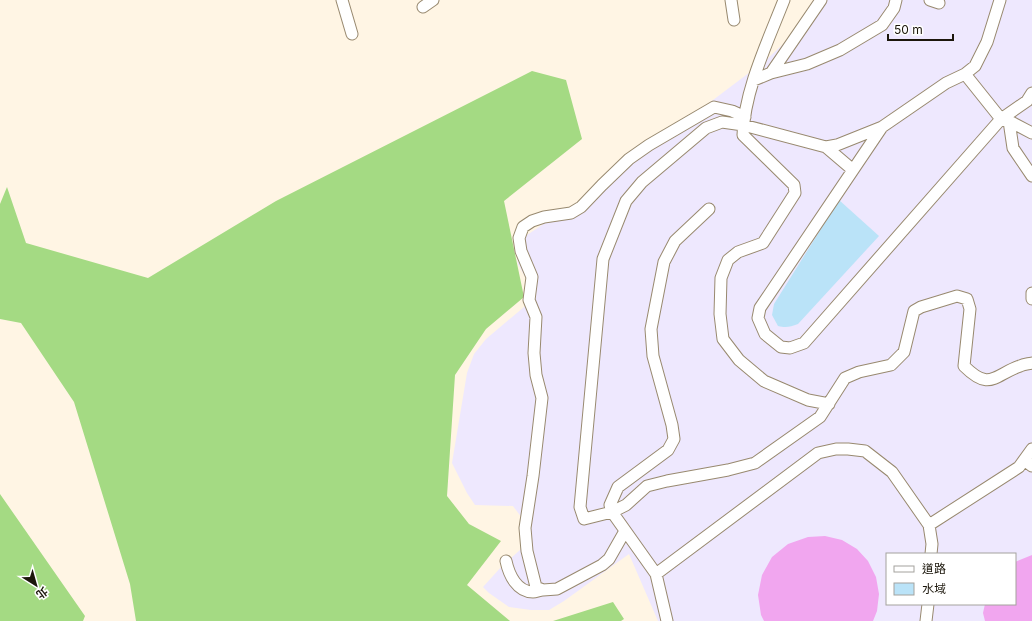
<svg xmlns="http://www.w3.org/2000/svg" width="1032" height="621" viewBox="0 0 1032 621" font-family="Inter,'Noto Sans TC',sans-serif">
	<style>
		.industrial { fill: #eee8fe; fill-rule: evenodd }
		.forest { fill: #a4da83 }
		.water { fill: #bae3f8 }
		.building { fill: #f1a6ef }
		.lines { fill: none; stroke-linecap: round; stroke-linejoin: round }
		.minor-casing { stroke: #98896f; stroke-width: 13 }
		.minor { stroke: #fff; stroke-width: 11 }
	</style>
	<rect width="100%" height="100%" fill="#fff5e4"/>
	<path class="industrial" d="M817,0H1032V621H658L629,554L564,601L549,610H531L509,607L489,593L483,587L502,566L530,541L525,522L513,506L475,505L467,493L452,463L467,373L474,354L486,339L536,297L518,264L516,248L524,237L548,221L588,207L623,168L766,60L810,19ZM887,554H1015V604H887Z"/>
	<path class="forest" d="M532,71L566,80L582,139L504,201L524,297L486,329L455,375L447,496L469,524L501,541L467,585L510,621H136L130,584L74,402L21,323L0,319V204L7,187L26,243L148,278L276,201Z
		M0,494L85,616L83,621H0Z
		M613,602L624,619L621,621H553Z"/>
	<path class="water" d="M839,200L879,236L798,324C790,327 786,328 778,326L772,315L774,304Z"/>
	<path class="building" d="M825,536L842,540L857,549L868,561L876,577L879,594L877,611L873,621H764L761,615L758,595L762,575L772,557L788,544L808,537Z
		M1032,555V621H985L983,613L985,604H1015V562Z"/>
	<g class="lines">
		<g class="minor-casing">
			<path id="minor" d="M342,0L352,34
				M731,0L734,20
				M784,0C768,41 744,91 743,135L794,185L795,193L763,243L738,252L728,260L721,278L720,314L723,339L739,360L764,381L808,400L829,404
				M930,0L939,3
				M1000,0L987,42L975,66L965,74L946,83L882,127L760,308L758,318L765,334L781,347L790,348L804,343L1001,119L1027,101L1032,93
				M423,7L433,0
				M771,73L821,0
				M965,74L1001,119L1009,121L1032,133
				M754,80L771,73L807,64L840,50L882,25L894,8L896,0
				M1009,121L1013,148L1032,176
				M882,127L837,145L826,147L743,125L722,122L706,128L642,182L626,201L603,259L580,507L584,519L612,512L626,505L647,486L667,481L728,470L755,463L820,417L845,378L859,372L891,365L904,352L914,311L921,307L957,296L967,299L970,309L964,366C990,392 994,375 1020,366C1024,364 1028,364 1032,363
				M826,147L853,170
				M1032,299V293
				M1024,460L1032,466
				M929,525L1019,467L1032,449
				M625,531L609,559L602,565L557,589L543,590L536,587L527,551L525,528L533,476L542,398L536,375L534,353L536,317L529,300L532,277L521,251L519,238L523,227L532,221L544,217L571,213L581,207L602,185L629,159L649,145L714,107L732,111L745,117
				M506,561C509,575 517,592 533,592C536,592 540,590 543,590
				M656,574L818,453L836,449H848L865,451L892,472L929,525L932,544L931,554
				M667,621L656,574L612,512L610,505L618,487L668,450L674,439L672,425L653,356L651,329L664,262L675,241L709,209
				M926,621L928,604"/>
		</g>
		<use href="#minor" class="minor"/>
	</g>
	<rect x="886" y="553" width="130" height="52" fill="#ffffff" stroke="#a4a29d"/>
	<rect x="894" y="566" width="20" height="6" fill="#ffffff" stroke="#a4a29d"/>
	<text x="922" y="573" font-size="12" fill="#1b160b">道路</text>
	<rect x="894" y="583" width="20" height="12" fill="#bae3f8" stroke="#a4a29d"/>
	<text x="922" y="593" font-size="12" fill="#1b160b">水域</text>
	<g transform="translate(36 585) rotate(143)" stroke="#ffffff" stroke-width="3" paint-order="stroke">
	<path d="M0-3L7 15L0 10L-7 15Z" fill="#1b160b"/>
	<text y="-6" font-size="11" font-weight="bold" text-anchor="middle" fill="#1b160b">北</text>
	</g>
	<path d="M888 34v6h65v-6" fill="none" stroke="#1b160b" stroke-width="2"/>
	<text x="894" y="34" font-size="12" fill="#1b160b" stroke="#ffffff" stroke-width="3" paint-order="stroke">50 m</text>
</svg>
